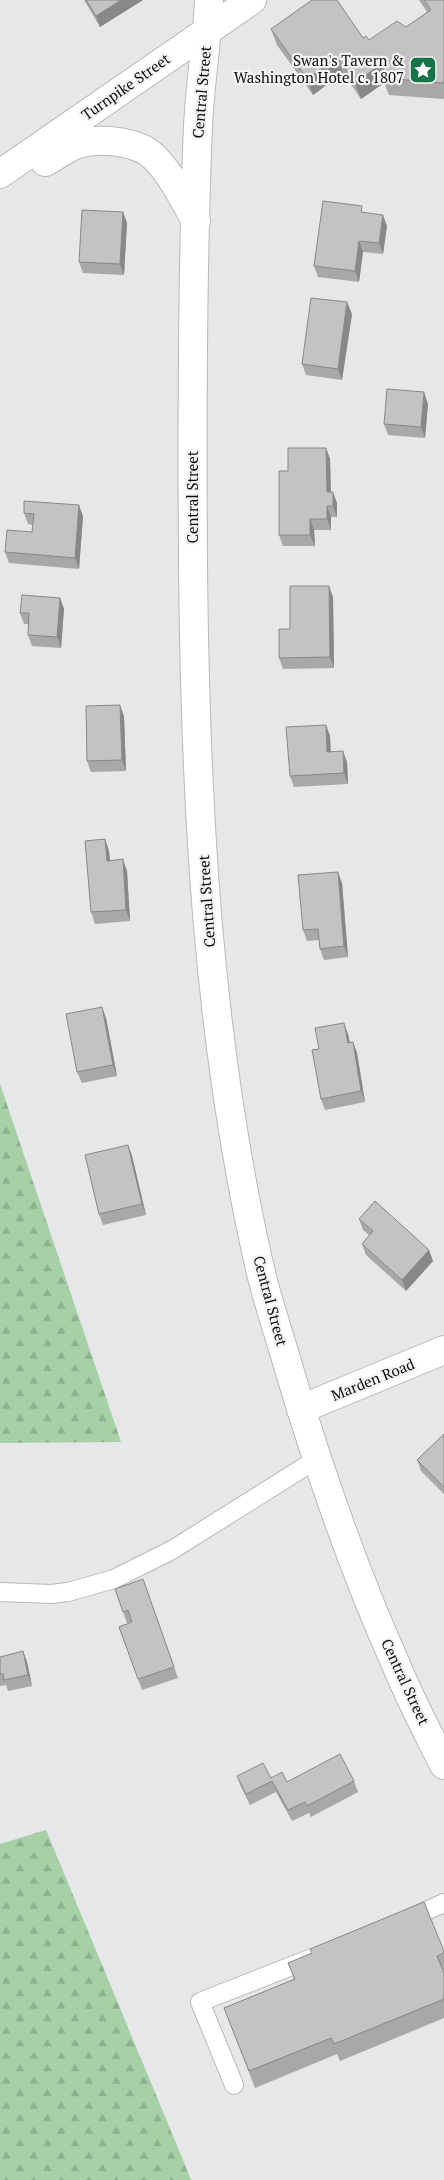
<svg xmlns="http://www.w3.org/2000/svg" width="444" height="2180" viewBox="0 0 444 2180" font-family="'PT Serif',serif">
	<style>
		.forest { fill: url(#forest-firs) }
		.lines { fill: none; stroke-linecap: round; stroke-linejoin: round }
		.lane-casing { stroke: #b7b9bb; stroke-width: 20 }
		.street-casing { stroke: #b7b9bb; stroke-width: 30 }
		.secondary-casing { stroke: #b7b9bb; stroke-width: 30 }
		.lane { stroke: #fff; stroke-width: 18 }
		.street { stroke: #fff; stroke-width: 28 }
		.secondary { stroke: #fff; stroke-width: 28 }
		.wall { fill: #a9a8a6 }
		.shaded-wall { fill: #8a8887 }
		.building { fill: #c5c3c1; stroke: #8a8887 }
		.labels { text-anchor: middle; stroke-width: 4.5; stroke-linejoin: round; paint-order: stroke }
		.poi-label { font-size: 15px; fill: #0b0c0c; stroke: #f2f4f6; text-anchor: end }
		.street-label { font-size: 15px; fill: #0b0c0c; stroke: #f2f4f6 }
	</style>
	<defs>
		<pattern id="forest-firs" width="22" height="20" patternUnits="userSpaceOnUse" patternTransform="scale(1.25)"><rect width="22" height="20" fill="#a8d0a7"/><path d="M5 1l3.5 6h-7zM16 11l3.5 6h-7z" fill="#8fb18f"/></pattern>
	</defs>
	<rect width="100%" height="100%" fill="#e5e7e9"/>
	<path class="forest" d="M0,1084L121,1442L0,1443Z
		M46,1830L181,2155L191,2180H0V1844Z"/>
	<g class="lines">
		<g class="lane-casing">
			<path id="lane" d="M0,1592L51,1594L68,1592L114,1579L172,1550L317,1459
				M406,1920L444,1903
				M234,2085L200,2002L312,1958"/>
		</g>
		<g class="street-casing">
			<path id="street" d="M301,1409L444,1350"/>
		</g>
		<g class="secondary-casing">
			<path id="secondary" d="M209,0C207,42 200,84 198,126C192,271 192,417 193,562C195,800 207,1041 261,1273C269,1306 280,1337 289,1369C319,1470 354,1571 397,1667C411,1701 428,1733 444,1765
				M45,162C55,157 65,149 75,145C98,137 139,140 156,159C173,177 184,200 196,221
				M0,174L252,0"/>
		</g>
		<use href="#lane" class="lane"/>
		<use href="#street" class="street"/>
		<use href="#secondary" class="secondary"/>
	</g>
	<path class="wall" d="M84,0H143L100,27Z
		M419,0H444V99L389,95L384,83L361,99L343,73L313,95L277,45L271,29L363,38L369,40L406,27L427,12Z
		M123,212L127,223L124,275L83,273L79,262Z
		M364,212L387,226L383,254L363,252L359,282L318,277L314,266Z
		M352,314L342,380L306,375L302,364Z
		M428,404L425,438L388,435L384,424Z
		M326,448L330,459L331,492L337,503V517H331V530H314L315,546H283L279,535L288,471Z
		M24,513L83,516L79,569L9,563L5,552L32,532L33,525L28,524Z
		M333,597L334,668L283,669L279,658L290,629Z
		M60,598L64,609L61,648L32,646L28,635L29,624H24L20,613Z
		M124,716L126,771L91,772L87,761Z
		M326,725L330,736L331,752L347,762L348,784L294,787L290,776Z
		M105,839L109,851L110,861L127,871L130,921L95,924L91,912Z
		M342,883L348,957L324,960L320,949L319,940L307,941L303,930Z
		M106,1018L117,1076L82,1083L77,1072Z
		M348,1034L350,1043L353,1042L357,1053L365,1102L325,1110L321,1099L319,1049Z
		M128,1145L132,1156L146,1215L103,1225L99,1214Z
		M359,1219L429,1250L433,1261L406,1291L366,1255L362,1244L369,1235L363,1230Z
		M444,1434V1494L421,1471L417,1460Z
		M143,1579L178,1678L142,1690L119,1627L132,1622L127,1623L115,1589Z
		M23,1651L27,1662L32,1686L8,1691L6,1685L0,1686V1657Z
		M237,1776L271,1778L287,1782L354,1781L358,1792L311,1817L309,1813L292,1821L276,1792L250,1805L241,1787Z
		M444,1951V2018L340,2061L337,2054L255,2088L224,2008L294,1979L288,1963Z"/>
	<path class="shaded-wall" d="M121,0H143L100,27L96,16Z
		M337,57L343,73L313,95L307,79Z
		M384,62L383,78L384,83L361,99L355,83Z
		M123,212L127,223L124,275L120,264Z
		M383,215L387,226L383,254L379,243Z
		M359,241L363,252L359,282L355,271Z
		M347,302L352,314L342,380L338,369Z
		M424,392L428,404L425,438L421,427Z
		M326,448L330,459L331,503L327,492Z
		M333,492L337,503V517L333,506Z
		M79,505L83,516L79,569L75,558Z
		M327,506L331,517V530L327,519Z
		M310,519L314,530L315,546L310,535Z
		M329,586L333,597L334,668L330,657Z
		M60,598L64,609L61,648L57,637Z
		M120,705L124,716L126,771L122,760Z
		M326,725L330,736L331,763L327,752Z
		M343,751L347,762L348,784L344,773Z
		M105,839L109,851L111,872L107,861Z
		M123,859L127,871L130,921L126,910Z
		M338,872L342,883L348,957L344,946Z
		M102,1007L106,1018L117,1076L113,1065Z
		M344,1023L348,1034L352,1054L348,1043Z
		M353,1042L357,1053L365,1102L361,1091Z
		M128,1145L132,1156L146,1215L142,1204Z
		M429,1250L433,1261L406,1291L402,1280Z
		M23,1651L27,1662L32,1686L28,1675Z"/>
	<path class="building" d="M86,0H121L96,16Z
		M312,0H337L363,38L366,36L369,40L397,21L406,27L431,10L424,0H444V83L383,78L384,62L355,83L337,57L307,79L271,29Z
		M323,201L362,206L361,212L383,215L379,243L359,241L355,271L314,266Z
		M82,210L123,212L120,264L79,262Z
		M311,298L347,302L338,369L302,364Z
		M387,389L424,392L421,427L384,424Z
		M288,448H326L327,492H333V506H327V519H310V535H279V471H288Z
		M24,501L79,505L75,558L5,552L7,530L32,532L34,514L24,513Z
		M290,586H329L330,657L279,658V629H290Z
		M22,595L60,598L57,637L28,635L29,613H20Z
		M120,705L122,760L87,761L86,706Z
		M326,725L327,752L343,751L344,773L290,776L286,727Z
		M105,839L107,861L123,859L126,910L91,912L85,841Z
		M338,872L344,946L320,949L318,929L303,930L298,875Z
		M102,1007L113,1065L77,1072L66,1014Z
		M344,1023L348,1043L353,1042L361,1091L321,1099L312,1050L319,1049L315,1028Z
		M128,1145L142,1204L99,1214L85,1155Z
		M375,1201L429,1250L402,1280L362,1244L373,1231L359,1219Z
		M444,1434V1487L417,1460Z
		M143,1579L174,1667L138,1679L119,1627L132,1622L128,1610L123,1612L115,1589Z
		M23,1651L28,1675L4,1680L3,1674H0V1657Z
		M340,1754L354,1781L307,1806L305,1802L288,1810L272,1781L246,1794L237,1776L263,1763L271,1778L282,1772L287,1782Z
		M424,1902L444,1951V1953L437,1956L444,1973V1999L334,2044L331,2038L249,2071L224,2008L295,1979L288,1963L312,1953L310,1949Z"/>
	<defs>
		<g id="sight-square" transform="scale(1.4375)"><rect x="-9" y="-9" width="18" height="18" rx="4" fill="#177449" stroke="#f2f4f6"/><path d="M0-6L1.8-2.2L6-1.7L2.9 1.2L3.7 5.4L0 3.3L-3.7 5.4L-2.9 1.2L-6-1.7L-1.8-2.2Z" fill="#fff"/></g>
	</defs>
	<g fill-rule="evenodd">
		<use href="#sight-square" x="423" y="70"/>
	</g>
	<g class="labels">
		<g class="poi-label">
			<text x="404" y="66">Swan's Tavern &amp;<tspan x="404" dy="17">Washington Hotel c. 1807</tspan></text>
		</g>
		<g class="street-label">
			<text transform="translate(126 87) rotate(-35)" y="5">Turnpike Street</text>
			<text transform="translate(202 92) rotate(-85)" y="5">Central Street</text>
			<text transform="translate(193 497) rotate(-90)" y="5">Central Street</text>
			<text transform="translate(207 901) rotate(-94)" y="5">Central Street</text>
			<text transform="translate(270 1301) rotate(75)" y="5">Central Street</text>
			<text transform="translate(373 1380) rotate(-22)" y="5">Marden Road</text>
			<text transform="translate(405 1682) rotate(65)" y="5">Central Street</text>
		</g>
	</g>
</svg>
